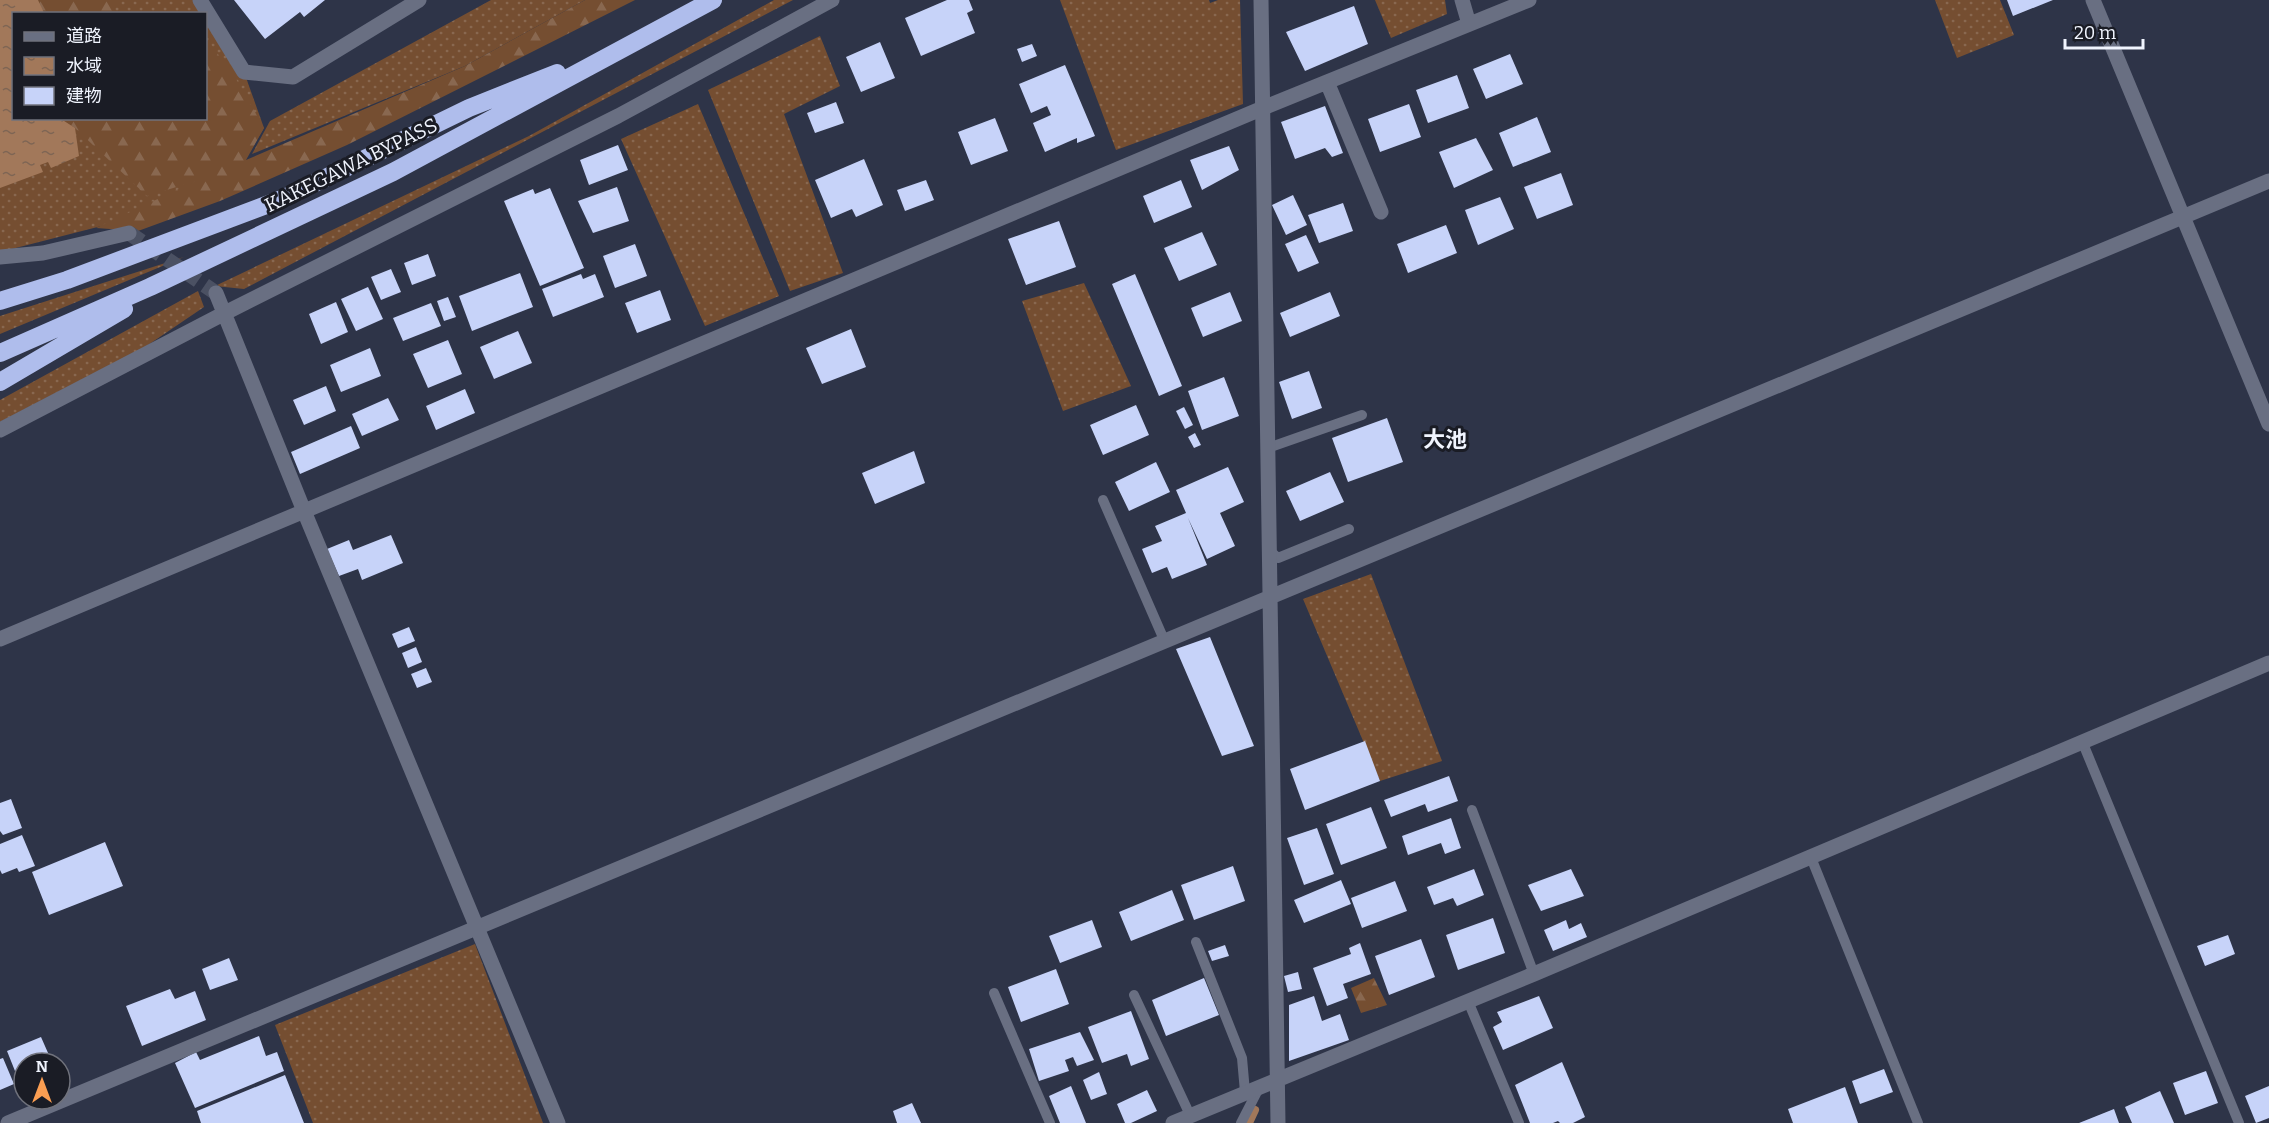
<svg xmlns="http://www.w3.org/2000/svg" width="2269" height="1123" viewBox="0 0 2269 1123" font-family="Bitter,'Noto Sans JP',serif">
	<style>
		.grass { fill: url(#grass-dots); fill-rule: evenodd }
		.forest { fill: url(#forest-firs) }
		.water { fill: url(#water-ripples) }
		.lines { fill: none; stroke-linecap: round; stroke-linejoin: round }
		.stream { stroke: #a2785a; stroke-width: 8 }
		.building { fill: #c7d3f9 }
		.street-tunnel { stroke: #4b5163; stroke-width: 15; stroke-dasharray: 15 8; stroke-linecap: butt }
		.lane { stroke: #696f82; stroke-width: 10 }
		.street { stroke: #696f82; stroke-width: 15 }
		.highway { stroke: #afbdec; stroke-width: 18 }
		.labels { text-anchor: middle; stroke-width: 6; stroke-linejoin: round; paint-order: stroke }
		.street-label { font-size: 20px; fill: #f0f4fe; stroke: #1a1c25 }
		.quarter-label { font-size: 22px; font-weight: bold; fill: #f0f4fe; stroke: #1a1c25 }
	</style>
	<defs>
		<pattern id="grass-dots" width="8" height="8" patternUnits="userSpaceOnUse" patternTransform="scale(1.5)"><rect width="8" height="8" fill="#754e31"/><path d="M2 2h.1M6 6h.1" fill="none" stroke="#896850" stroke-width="1.8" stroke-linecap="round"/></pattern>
		<pattern id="forest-firs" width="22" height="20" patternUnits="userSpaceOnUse" patternTransform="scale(1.5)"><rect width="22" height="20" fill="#754e31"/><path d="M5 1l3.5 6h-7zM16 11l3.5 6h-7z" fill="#896850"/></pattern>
		<pattern id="water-ripples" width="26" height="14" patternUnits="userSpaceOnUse" patternTransform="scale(1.5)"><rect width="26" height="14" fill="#a2785a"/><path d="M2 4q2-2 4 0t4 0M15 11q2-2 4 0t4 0" fill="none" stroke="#7e6554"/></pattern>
	</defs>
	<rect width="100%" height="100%" fill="#2e3448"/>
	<path class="grass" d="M0,0H203L244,72L264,128L244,161L203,178L121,221L0,252ZM14,14H206V118H14Z
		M491,0H585L465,66L252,154L270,121Z
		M774,0H793L244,289L215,286L529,136Z
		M1060,0H1209L1210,3L1218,0H1240L1243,104L1116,150Z
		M1375,0H1445L1447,14L1391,38Z
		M1935,0H2000L2014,35L1957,58Z
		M820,36L840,86L784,114L843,273L790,291L708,90Z
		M698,104L779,296L705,326L621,139Z
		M184,257L0,334V316Z
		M1084,283L1131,386L1063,411L1022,301Z
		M198,291L204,307L145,347L0,422V400Z
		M1371,574L1442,761L1380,781L1303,599Z
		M475,944L543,1123H313L275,1025Z"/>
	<path class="forest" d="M34,0H114V13H42Z
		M585,0H635L347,145L220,201L138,231L96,228L196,181L147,196L75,128L61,119L206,118V38L235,77L264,128L246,160L465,66Z
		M1374,978L1387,1005L1361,1013L1351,988Z"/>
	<path class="water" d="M0,0H38L44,13L14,14V118L61,119L75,128L79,156L51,168L48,162L40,165L43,172L0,188Z"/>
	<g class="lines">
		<path class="stream" d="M1249,1123L1255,1110"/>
	</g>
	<path class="building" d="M234,0H325L304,17L300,12L265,39Z
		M947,0H969L973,10L967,13L975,33L921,56L905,18Z
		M2007,0H2053L2013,16Z
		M1354,6L1368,44L1305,71L1286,32Z
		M880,42L895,78L861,92L846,57Z
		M1032,44L1037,56L1022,62L1017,49Z
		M1510,54L1523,84L1486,99L1473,69Z
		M1065,65L1095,136L1077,143V138L1045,152L1033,123L1051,115L1047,106L1031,113L1019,84Z
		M1457,75L1469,108L1428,123L1416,90Z
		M836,102L844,123L815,133L807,113Z
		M1409,104L1421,137L1380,152L1368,119Z
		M1325,106L1343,153L1332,157L1325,148L1295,159L1281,122Z
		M1537,117L1551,152L1513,167L1499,133Z
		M995,118L1008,151L971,165L958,132Z
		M1476,138L1493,170L1454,188L1439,152Z
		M618,145L628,170L589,185L580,160Z
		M1229,146L1239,170L1202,190L1190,160Z
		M864,159L883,205L856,217L852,209L831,218L815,180Z
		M1561,173L1573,205L1537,219L1524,187Z
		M926,180L934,200L905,211L897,190Z
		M1181,180L1192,207L1154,223L1143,196Z
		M617,187L629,221L593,233L578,201Z
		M550,188L584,268L540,286L504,201L533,189L535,194Z
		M1293,195L1307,225L1286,235L1272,205Z
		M1500,197L1514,229L1478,245L1465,210Z
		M1343,203L1353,231L1319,243L1308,215Z
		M1059,221L1076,267L1026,285L1008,239Z
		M1446,225L1457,253L1408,273L1397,244Z
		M1202,232L1217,265L1179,281L1164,248Z
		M1306,235L1319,263L1298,272L1285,244Z
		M635,244L647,276L615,288L603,256Z
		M428,254L436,276L412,285L404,263Z
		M391,269L401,292L381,300L371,277Z
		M520,273L533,307L472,331L459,296Z
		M581,274L583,279L595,274L604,297L553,317L542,289Z
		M1135,274L1182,386L1159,396L1112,284Z
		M368,287L383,319L356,331L341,299Z
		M660,290L671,320L637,333L625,303Z
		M1230,292L1242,321L1203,337L1191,308Z
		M1330,292L1340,316L1290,337L1280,313Z
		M448,297L456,317L444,321L437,301Z
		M336,302L348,332L321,344L309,314Z
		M431,303L441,326L403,341L393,318Z
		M851,329L866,367L822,384L806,348Z
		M518,331L532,363L494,379L480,347Z
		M448,340L462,374L428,388L413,354Z
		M370,348L381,376L341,392L330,365Z
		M1309,371L1322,408L1292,419L1279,382Z
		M1224,377L1239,416L1202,430L1188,391Z
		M326,386L336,411L304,425L293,400Z
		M465,389L475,413L436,430L426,406Z
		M388,398L399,420L362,436L352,414Z
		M1136,405L1149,435L1103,455L1090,425Z
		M1184,407L1193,425L1185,429L1176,411Z
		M1387,418L1403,462L1348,482L1332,438Z
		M351,426L360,448L300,474L291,452Z
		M1195,433L1201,445L1194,448L1188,437Z
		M914,451L925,483L875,504L862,473Z
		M1156,462L1170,492L1129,511L1115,482Z
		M1228,467L1244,502L1220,513L1235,546L1207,559L1188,518L1207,565L1172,579L1167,567L1152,573L1142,549L1162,541L1155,526L1186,513L1176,490Z
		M1330,472L1344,502L1300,521L1286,491Z
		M391,535L403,563L362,580L358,569L339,576L327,549L349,540L353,550Z
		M409,627L415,641L398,648L392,634Z
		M1210,637L1254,746L1222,756L1176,649Z
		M416,647L422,662L408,668L402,653Z
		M426,668L432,682L417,688L411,674Z
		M1365,741L1380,781L1305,810L1290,769Z
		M1449,776L1458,801L1428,812L1425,804L1391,817L1384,800Z
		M11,799L22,828L3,835L0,831V803Z
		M1371,807L1387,848L1341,865L1326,824Z
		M1451,818L1461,848L1445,854L1441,843L1408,855L1402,836Z
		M1317,828L1334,874L1304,885L1287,838Z
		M22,835L35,866L19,872L17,868L2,874L0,870V844Z
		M105,842L123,886L49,915L32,872Z
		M1233,866L1245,901L1194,920L1181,885Z
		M1474,869L1484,895L1457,906L1453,898L1434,905L1427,887Z
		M1571,869L1584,896L1541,911L1528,885Z
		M1341,880L1351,904L1304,923L1294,900Z
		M1395,881L1407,911L1362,928L1351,898Z
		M1172,890L1184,920L1131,941L1119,912Z
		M1493,918L1505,953L1458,970L1446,935Z
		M1092,920L1102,947L1060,963L1049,936Z
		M1566,920L1569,929L1581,923L1587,937L1553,951L1544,930Z
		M2228,935L2235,954L2205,966L2197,946Z
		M1421,939L1435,977L1389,995L1375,956Z
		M1360,943L1371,974L1343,984L1348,998L1327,1006L1313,968L1351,954L1349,948Z
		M1225,945L1229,956L1212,961L1208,951Z
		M229,958L238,980L210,990L202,969Z
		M1056,969L1069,1004L1021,1022L1008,987Z
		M1298,972L1302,989L1288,992L1284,976Z
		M1204,978L1219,1015L1166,1036L1152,1000Z
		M170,989L175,999L195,991L206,1020L142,1046L126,1006Z
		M1314,996L1322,1021L1340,1014L1349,1040L1289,1061V1005Z
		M1539,996L1553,1028L1503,1050L1493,1027L1502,1022L1497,1012Z
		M1131,1011L1149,1059L1131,1066L1127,1054L1102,1063L1088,1027Z
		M1080,1032L1094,1060L1077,1066L1073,1057L1065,1060L1069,1071L1039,1081L1029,1049Z
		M259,1036L266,1056L277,1052L284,1071L195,1108L175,1063L196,1052L200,1060Z
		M41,1037L52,1062L24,1063V1073L17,1076L7,1051Z
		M3,1058L14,1084L0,1090V1059Z
		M1562,1062L1585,1117L1573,1123H1560L1558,1121L1553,1123H1530L1515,1085Z
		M1884,1069L1893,1092L1860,1104L1852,1081Z
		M2206,1071L2218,1103L2185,1115L2173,1083Z
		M1099,1072L1107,1094L1091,1100L1083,1080Z
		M285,1075L304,1123H201L197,1111Z
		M1071,1086L1086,1123H1060L1049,1096Z
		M2269,1086V1118L2256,1123L2245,1096Z
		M1845,1087L1858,1123H1793L1788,1109Z
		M1147,1090L1157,1111L1131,1123H1125L1117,1104Z
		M2160,1091L2174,1123H2132L2125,1107Z
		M912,1103L921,1123H897L893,1111Z
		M2114,1109L2119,1123H2079Z"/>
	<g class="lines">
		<path class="street-tunnel" d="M129,233L216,293"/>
		<path class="lane" d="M1268,448L1362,415
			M1103,500L1165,642
			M1270,551L1278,558L1349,529
			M2082,741L2239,1123
			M1472,810L1534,974
			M1810,855L1918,1123
			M1196,942L1242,1058L1245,1092
			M994,993L1050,1123
			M1134,995L1190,1115
			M1468,1001L1519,1123
			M1241,1123L1260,1086"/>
		<path class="street" d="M200,0L244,72L293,77L419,0
			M1261,0L1278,1123
			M1462,0L1469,24
			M2093,0L2269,424
			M1327,82L1381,212
			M0,257L43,253L129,233
			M216,293L304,511L558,1123
			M0,430L223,314L618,116L832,0
			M0,639L1263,108L1529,0
			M8,1123L2269,181
			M1173,1123L1534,974L2269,663"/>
		<path class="highway" d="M0,301L67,280L282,199L469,108L557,73
			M0,353L150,287L393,172L713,0
			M0,382L124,309"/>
	</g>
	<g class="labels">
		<g class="street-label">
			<text transform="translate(351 165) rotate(-26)" y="7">KAKEGAWA BYPASS</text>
		</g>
		<g class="quarter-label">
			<text x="1445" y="447">大池</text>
		</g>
	</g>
	<rect x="12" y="12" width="195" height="108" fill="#1a1c25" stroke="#70727c" stroke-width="1.5"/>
	<rect x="24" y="32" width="30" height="9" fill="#696f82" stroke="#70727c" stroke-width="1.5"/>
	<text x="66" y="42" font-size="18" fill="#f0f4fe">道路</text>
	<rect x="24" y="57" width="30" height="18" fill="url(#water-ripples)" stroke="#70727c" stroke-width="1.5"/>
	<text x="66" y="72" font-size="18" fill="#f0f4fe">水域</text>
	<rect x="24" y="87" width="30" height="18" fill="#c7d3f9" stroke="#70727c" stroke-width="1.5"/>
	<text x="66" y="102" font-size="18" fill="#f0f4fe">建物</text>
	<g transform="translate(42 1081)"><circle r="28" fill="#1a1c25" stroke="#70727c" stroke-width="1.5"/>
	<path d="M0-4.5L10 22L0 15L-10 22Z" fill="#fb9e52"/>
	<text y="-9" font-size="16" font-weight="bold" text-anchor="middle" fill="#f0f4fe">N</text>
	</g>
	<path d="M2065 39v9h78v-9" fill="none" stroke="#f0f4fe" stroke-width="3"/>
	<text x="2074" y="39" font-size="18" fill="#f0f4fe" stroke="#1a1c25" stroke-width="4.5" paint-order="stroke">20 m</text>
</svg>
